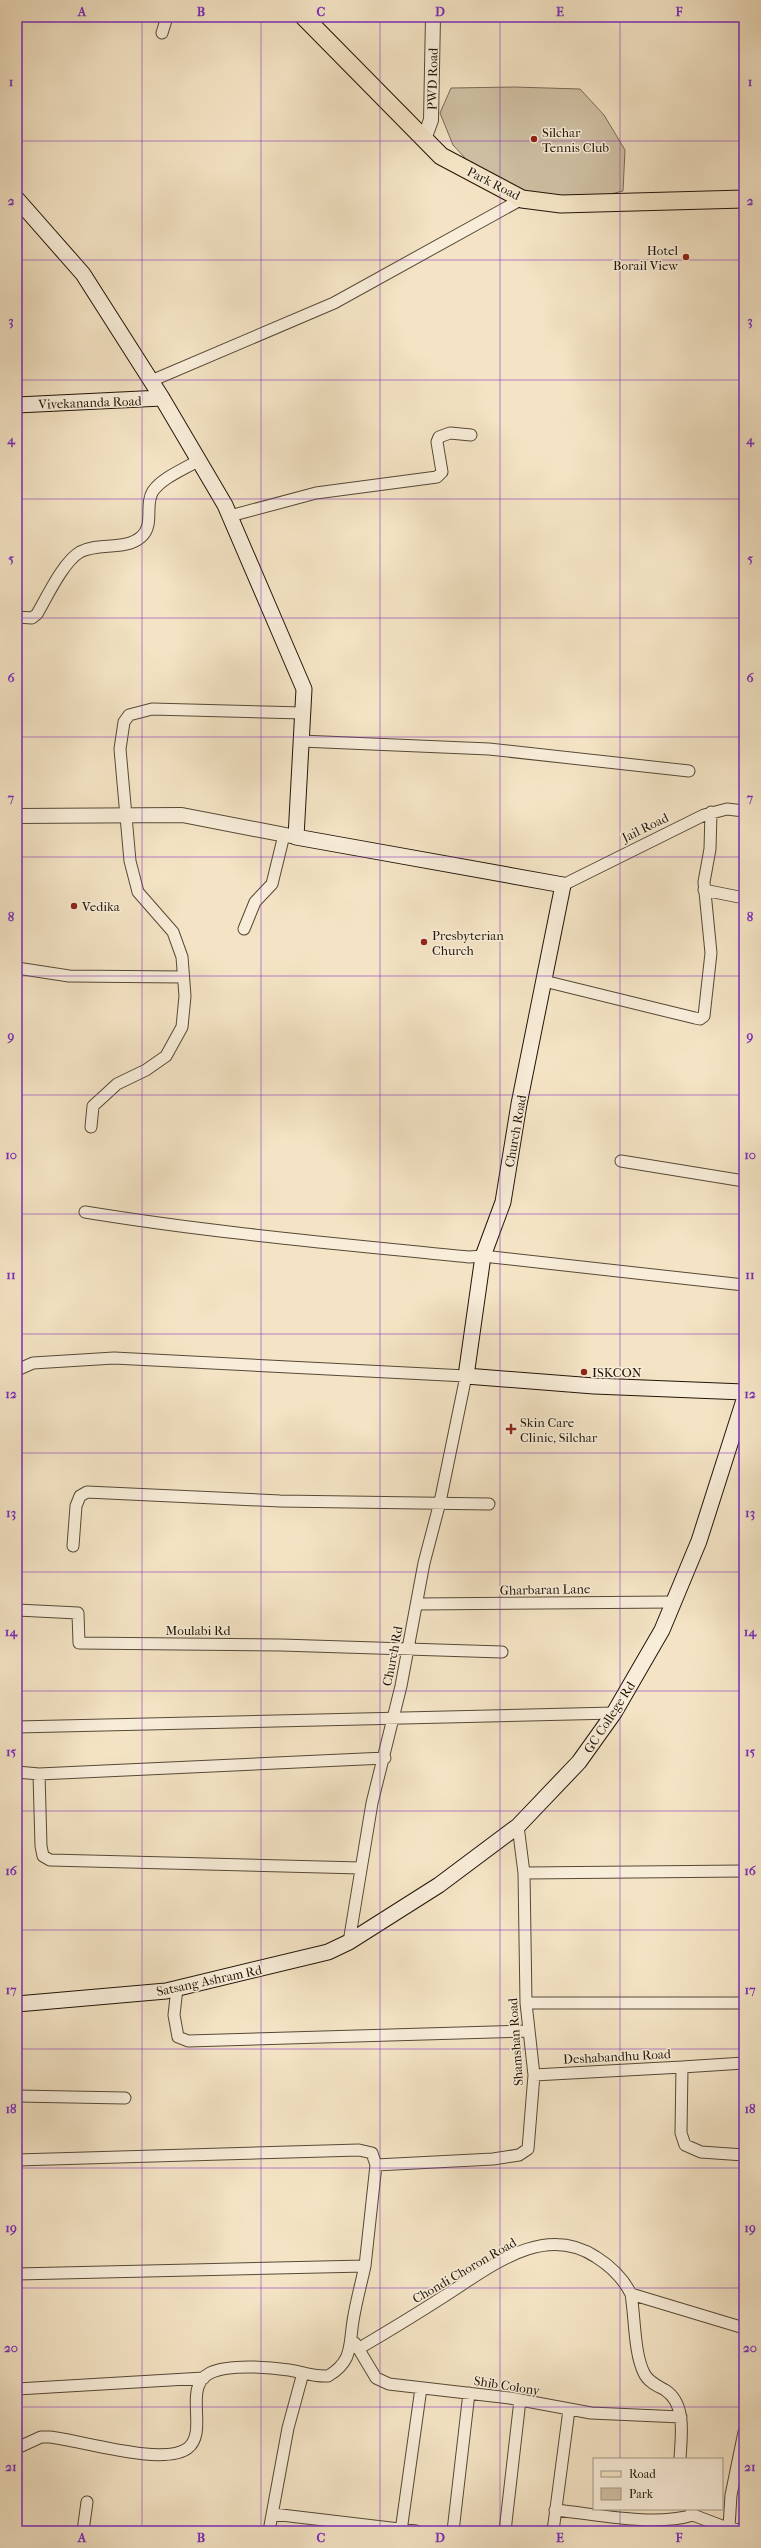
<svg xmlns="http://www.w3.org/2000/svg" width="761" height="2548" viewBox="0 0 761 2548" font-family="'IM FELL French Canon',serif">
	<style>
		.green { fill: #d0c1a5; stroke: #796b56 }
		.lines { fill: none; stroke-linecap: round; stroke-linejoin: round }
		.minor-casing { stroke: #564936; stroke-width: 13 }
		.tertiary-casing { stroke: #564936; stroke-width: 16 }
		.secondary-casing { stroke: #221507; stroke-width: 17 }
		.primary-casing { stroke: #221507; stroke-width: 19 }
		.minor { stroke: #f8edd9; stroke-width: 11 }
		.tertiary { stroke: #f8edd9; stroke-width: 14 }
		.secondary { stroke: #f8edd9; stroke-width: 15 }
		.primary { stroke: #f4e4c5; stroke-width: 17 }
		.grid { fill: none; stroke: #7b2cbf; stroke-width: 1; stroke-opacity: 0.55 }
		.poi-dot { fill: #8f2418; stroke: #f8edd9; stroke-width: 1.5 }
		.labels { text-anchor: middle; stroke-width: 3; stroke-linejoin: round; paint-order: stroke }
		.street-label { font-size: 13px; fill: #221507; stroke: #f8edd9 }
		.poi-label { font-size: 13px; fill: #221507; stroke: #f8edd9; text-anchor: start }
		.neatline { fill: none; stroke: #7b2cbf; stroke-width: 1.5 }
		.grid-label { font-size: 13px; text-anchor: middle; font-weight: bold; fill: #7b2cbf }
	</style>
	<rect width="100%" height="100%" fill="#f4e4c5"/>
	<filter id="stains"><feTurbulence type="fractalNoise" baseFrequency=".005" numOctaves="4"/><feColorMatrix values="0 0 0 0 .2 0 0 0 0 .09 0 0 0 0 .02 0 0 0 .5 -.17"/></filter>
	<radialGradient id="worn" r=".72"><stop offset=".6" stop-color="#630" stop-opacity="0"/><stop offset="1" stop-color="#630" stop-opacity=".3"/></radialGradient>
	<path class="green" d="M514,87L580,89L604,115L625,150L623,191L599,197L540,198L503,184L466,159L453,145L440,113L451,88Z"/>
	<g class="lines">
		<g class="minor-casing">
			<path id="minor" d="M162,33L167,17
				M151,381L334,303L522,199
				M230,516L316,493L437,477L442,472L437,442L439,437L450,433L471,435
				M17,617L32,618L37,614C47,597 63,562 80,552C98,542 125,551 141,537C155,525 144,505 153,491C163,477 185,469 199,460
				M301,741L489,749L689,771
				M563,885L704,815L727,809L744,811
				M704,890L744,898
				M244,929L255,902L272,884L284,835
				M17,968L69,976L183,977
				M544,981L695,1018L700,1019L704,1016L711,953L704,882L710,849L711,812
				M91,1127L93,1106L117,1084L146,1070L166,1056L182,1027L185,996L182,957L173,932L138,892L130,861L120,749L124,722L129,715L152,709L303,713
				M621,1161L744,1181
				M85,1212C213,1233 341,1244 469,1257L483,1256L744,1285
				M17,1370L33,1363L114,1358L466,1376L440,1502L424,1563L401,1686L372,1803L349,1942
				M73,1546L76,1506L80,1496L87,1492L280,1501L489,1504
				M417,1604L674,1602
				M17,1610L78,1613L79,1643L281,1645L502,1652
				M17,1727L614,1713
				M17,1772L39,1774L385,1758
				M39,1774L41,1846L43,1856L50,1860L360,1868
				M524,1873L744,1871
				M177,1988L174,2015L178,2037L188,2041L529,2031
				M526,2003H744
				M682,2067L744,2063
				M534,2075L682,2067L681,2133L685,2145L701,2152L744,2155
				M17,2096L125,2098
				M17,2160L359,2150L372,2153L376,2165L365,2266L17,2274
				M376,2165L493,2159L519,2155L528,2149L534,2075L526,2003L524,1873L518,1826
				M631,2294L744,2328
				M355,2343L376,2378L389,2384L510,2398L591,2413L681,2417
				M358,2349C387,2332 415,2315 443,2297C489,2268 543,2222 596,2257C612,2267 623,2278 631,2294C635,2318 634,2353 644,2373C648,2382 658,2386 665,2390C687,2404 681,2437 680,2459
				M17,2389L204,2378
				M17,2448L41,2437H50C79,2440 164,2467 188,2448C209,2431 182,2387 210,2373C229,2364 268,2367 289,2370C302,2372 314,2377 328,2376C353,2361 349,2346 353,2321C356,2302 361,2284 365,2266
				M691,2509L693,2515L722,2526L744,2531
				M555,2510C597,2514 653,2527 693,2515
				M273,2514L416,2531
				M729,2527L731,2495L744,2432
				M83,2531L87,2502
				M269,2531L288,2428L303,2373
				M401,2531L421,2388
				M453,2531L469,2393
				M505,2531L520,2400
				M553,2531L569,2410"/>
		</g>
		<g class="tertiary-casing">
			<path id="tertiary" d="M424,139L431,120L433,17
				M17,816L182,815L296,837"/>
		</g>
		<g class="secondary-casing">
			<path id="secondary" d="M17,199L83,274L162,398L225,505L304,689L296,837L563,885L519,1104L503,1202L483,1256L466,1376L594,1386L744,1392
				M17,405L162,398
				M17,2004L166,1991L328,1952L349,1942L439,1885L518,1826L579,1762L614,1713L662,1630L699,1541L744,1400"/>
		</g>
		<g class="primary-casing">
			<path id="primary" d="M304,17L441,156L522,199L561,204L744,199"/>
		</g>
		<use href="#minor" class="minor"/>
		<use href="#tertiary" class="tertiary"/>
		<use href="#secondary" class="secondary"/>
		<use href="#primary" class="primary"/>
	</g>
	<path class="grid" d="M142,17V2531M261,17V2531M380,17V2531M500,17V2531M620,17V2459M17,141H744M17,260H744M17,380H744M17,499H744M17,618H744M17,737H744M17,857H744M17,976H744M17,1095H744M17,1214H744M17,1334H744M17,1453H744M17,1572H744M17,1691H744M17,1811H744M17,1930H744M17,2049H744M17,2168H744M17,2288H744M17,2407H744M620,2509V2531"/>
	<g class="poi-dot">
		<circle cx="534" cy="139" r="4"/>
		<circle cx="686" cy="257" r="4"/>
		<circle cx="74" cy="906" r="4"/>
		<circle cx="424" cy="942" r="4"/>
		<circle cx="584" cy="1372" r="4"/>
		<path d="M509 1423h4v4h4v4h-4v4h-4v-4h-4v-4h4z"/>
	</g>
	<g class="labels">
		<g class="street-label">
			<text transform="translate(432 79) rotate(-89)" y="5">PWD Road</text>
			<text transform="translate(494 183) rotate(27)" y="5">Park Road</text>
			<text transform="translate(90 402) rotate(-2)" y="5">Vivekananda Road</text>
			<text transform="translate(645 827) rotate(-26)" y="5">Jail Road</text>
			<text transform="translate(515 1131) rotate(-80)" y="5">Church Road</text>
			<text transform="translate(545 1589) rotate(-1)" y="5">Gharbaran Lane</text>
			<text x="198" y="1635">Moulabi Rd</text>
			<text transform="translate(392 1656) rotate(-79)" y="5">Church Rd</text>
			<text transform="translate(609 1717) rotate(-57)" y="5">GC College Rd</text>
			<text transform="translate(209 1980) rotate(-12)" y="5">Satsang Ashram Rd</text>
			<text transform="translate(515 2042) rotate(-94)" y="5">Shamshan Road</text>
			<text transform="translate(617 2056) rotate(-3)" y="5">Deshabandhu Road</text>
			<text transform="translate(464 2270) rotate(-30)" y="5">Chondi Choron Road</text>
			<text transform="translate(507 2385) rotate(9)" y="5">Shib Colony</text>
		</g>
		<g class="poi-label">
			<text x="542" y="137">Silchar<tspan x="542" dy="15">Tennis Club</tspan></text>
			<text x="678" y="255" text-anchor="end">Hotel<tspan x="678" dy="15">Borail View</tspan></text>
			<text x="82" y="911">Vedika</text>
			<text x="432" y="940">Presbyterian<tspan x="432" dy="15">Church</tspan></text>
			<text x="592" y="1377">ISKCON</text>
			<text x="520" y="1427">Skin Care<tspan x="520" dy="15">Clinic, Silchar</tspan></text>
		</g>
	</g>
	<rect width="761" height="2548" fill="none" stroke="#f4e4c5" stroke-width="44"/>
	<rect x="593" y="2458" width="130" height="52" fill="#f8edd9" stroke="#a29785"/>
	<rect x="601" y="2471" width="20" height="6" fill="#f4e4c5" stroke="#a29785"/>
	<text x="629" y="2478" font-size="12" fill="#221507">Road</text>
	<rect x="601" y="2488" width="20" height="12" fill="#d0c1a5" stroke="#a29785"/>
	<text x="629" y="2498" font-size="12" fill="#221507">Park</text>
	<rect x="22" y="22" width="717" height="2504" class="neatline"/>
	<g class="grid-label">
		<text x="82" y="16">A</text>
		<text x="201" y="16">B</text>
		<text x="321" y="16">C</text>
		<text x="440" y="16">D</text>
		<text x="560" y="16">E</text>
		<text x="679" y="16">F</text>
		<text x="11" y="86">1</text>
		<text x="750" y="86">1</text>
		<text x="11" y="205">2</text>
		<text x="750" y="205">2</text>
		<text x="11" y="325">3</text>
		<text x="750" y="325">3</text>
		<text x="11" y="444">4</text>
		<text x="750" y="444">4</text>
		<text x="11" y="563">5</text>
		<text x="750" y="563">5</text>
		<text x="11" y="682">6</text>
		<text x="750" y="682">6</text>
		<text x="11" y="802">7</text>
		<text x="750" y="802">7</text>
		<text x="11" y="921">8</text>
		<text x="750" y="921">8</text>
		<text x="11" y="1040">9</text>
		<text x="750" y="1040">9</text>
		<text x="11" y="1159">10</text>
		<text x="750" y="1159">10</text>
		<text x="11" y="1279">11</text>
		<text x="750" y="1279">11</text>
		<text x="11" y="1398">12</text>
		<text x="750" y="1398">12</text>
		<text x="11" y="1517">13</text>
		<text x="750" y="1517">13</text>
		<text x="11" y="1636">14</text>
		<text x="750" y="1636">14</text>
		<text x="11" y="1756">15</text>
		<text x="750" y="1756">15</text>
		<text x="11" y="1875">16</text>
		<text x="750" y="1875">16</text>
		<text x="11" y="1994">17</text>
		<text x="750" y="1994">17</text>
		<text x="11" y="2113">18</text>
		<text x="750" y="2113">18</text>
		<text x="11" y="2232">19</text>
		<text x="750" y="2232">19</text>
		<text x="11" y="2352">20</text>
		<text x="750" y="2352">20</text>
		<text x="11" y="2471">21</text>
		<text x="750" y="2471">21</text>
		<text x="82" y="2542">A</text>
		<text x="201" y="2542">B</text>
		<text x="321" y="2542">C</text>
		<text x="440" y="2542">D</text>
		<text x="560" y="2542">E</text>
		<text x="679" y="2542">F</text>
	</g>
	<rect width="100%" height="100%" filter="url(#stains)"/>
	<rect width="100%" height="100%" fill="url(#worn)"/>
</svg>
